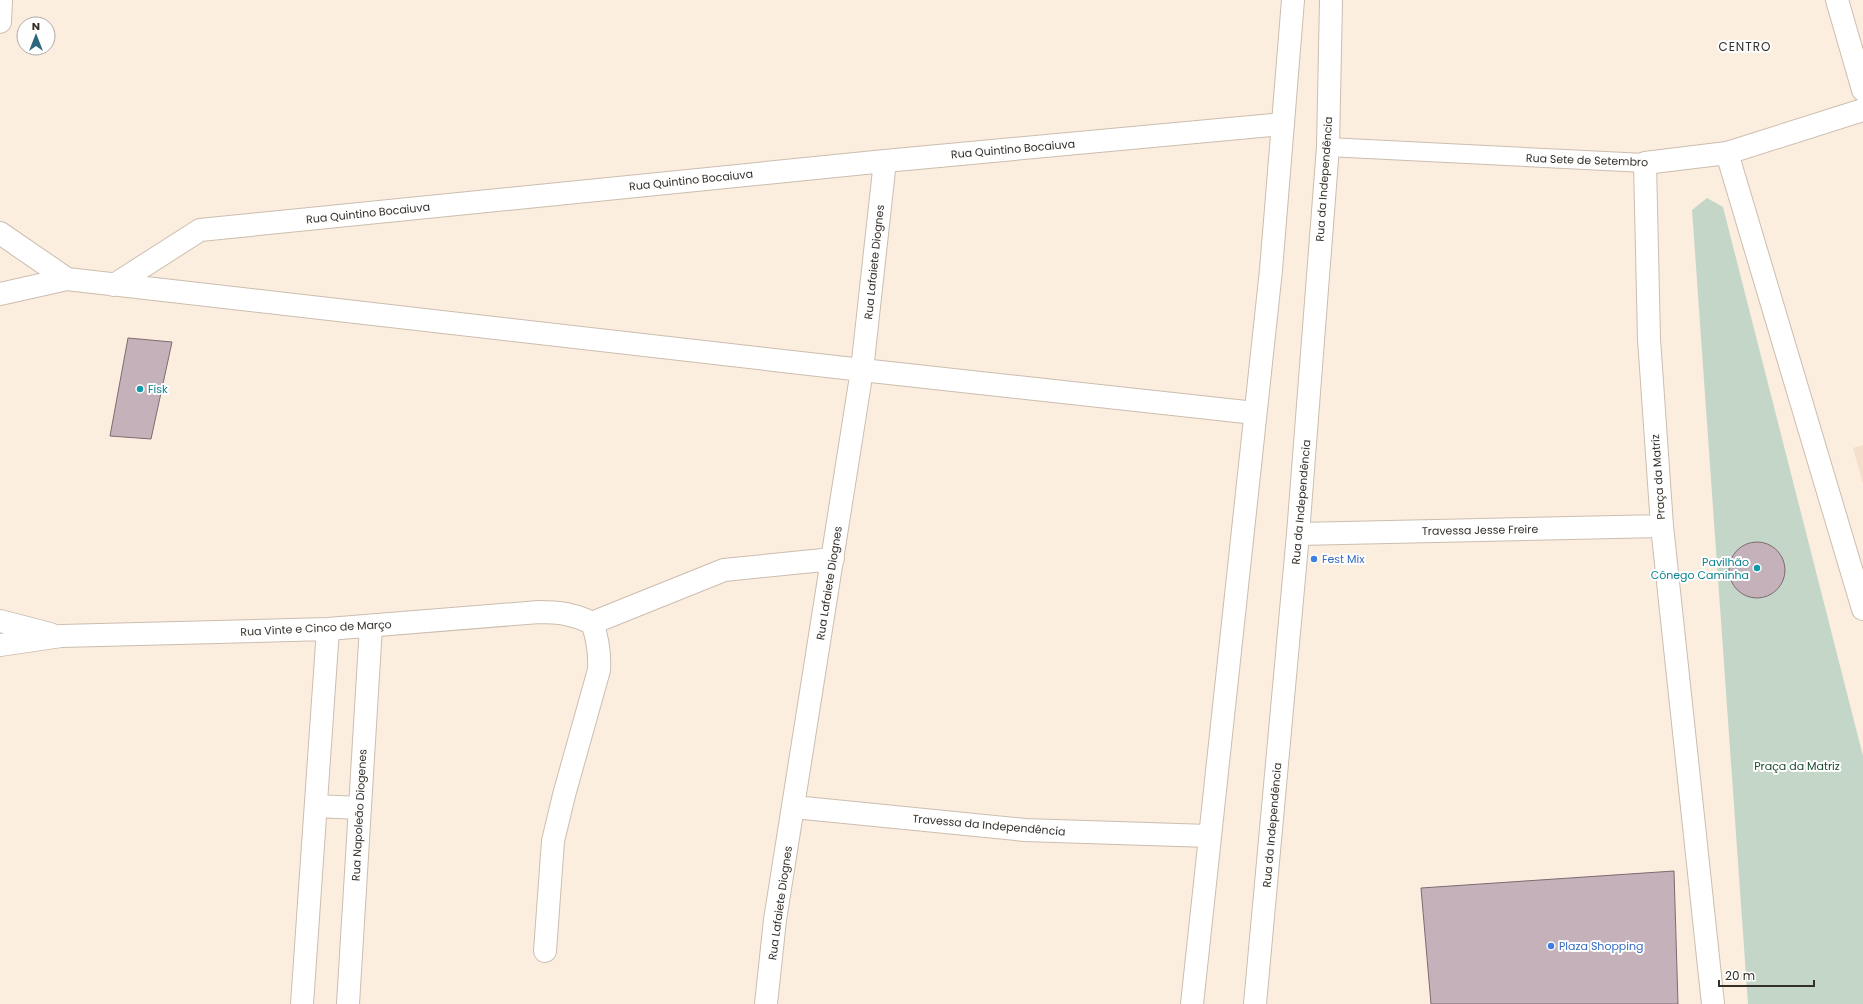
<svg xmlns="http://www.w3.org/2000/svg" width="1863" height="1004" viewBox="0 0 1863 1004" font-family="Poppins,sans-serif">
	<style>
		.built { fill: #f4dfcb }
		.green { fill: #c4d6c8 }
		.building { fill: #c5b1b9; stroke: #7d6a72 }
		.lines { fill: none; stroke-linecap: round; stroke-linejoin: round }
		.service-casing { stroke: #ccbdaf; stroke-width: 20 }
		.minor-casing { stroke: #ccbdaf; stroke-width: 24 }
		.trunk-casing { stroke: #ccbdaf; stroke-width: 24 }
		.service { stroke: #fff; stroke-width: 18 }
		.minor { stroke: #fff; stroke-width: 22 }
		.trunk { stroke: #fff; stroke-width: 22 }
		.culture-dot { fill: #0f9aa8; stroke: #fefefe; stroke-width: 1.5 }
		.shop-dot { fill: #3f7fe0; stroke: #fefefe; stroke-width: 1.5 }
		.labels { text-anchor: middle; stroke-width: 4; stroke-linejoin: round; paint-order: stroke }
		.street-label { font-size: 11px; fill: #352f2a; stroke: #fefefe }
		.culture-label { font-size: 11px; fill: #0d838f; stroke: #fefefe; text-anchor: start }
		.shop-label { font-size: 11px; fill: #366cbe; stroke: #fefefe; text-anchor: start }
		.park-label { font-size: 11px; fill: #1e4b2e; stroke: #fefefe }
		.neighbourhood-label { font-size: 12px; letter-spacing: 1px; fill: #352f2a; stroke: #fefefe }
	</style>
	<rect width="100%" height="100%" fill="#fceedf"/>
	<path class="built" d="M1863,445V484L1853,448Z"/>
	<path class="green" d="M1707,198L1723,207L1863,756V1004H1748L1692,210Z"/>
	<path class="building" d="M128,338L172,342L151,439L110,436Z
		M1729 570a28 28 0 1 1 56 0a28 28 0 1 1-56 0Z
		M1674,871L1678,1004H1431L1421,888Z"/>
	<g class="lines">
		<g class="service-casing">
			<path id="service" d="M1328,147L1645,163"/>
		</g>
		<g class="minor-casing">
			<path id="minor" d="M1837,0L1863,90
				M0,22L1,0
				M1727,153L1863,609
				M0,233L67,279
				M114,285L200,230L885,161L1283,124
				M0,294L67,279L862,370L1255,413
				M1298,534L1662,526
				M0,621L50,634
				M592,623L724,570L833,559
				M0,645L61,636L328,629L539,612C559,612 574,614 592,623
				M316,806L360,808
				M794,807L1025,830L1209,836
				M545,951L553,841L564,795L599,670C600,653 598,639 592,623
				M302,1004L328,629
				M348,1004L371,626
				M766,1004L775,920L862,370L885,161
				M1713,1004L1662,526L1649,339L1645,163L1727,153L1863,110"/>
		</g>
		<g class="trunk-casing">
			<path id="trunk" d="M1192,1004L1271,270L1293,0
				M1255,1004L1298,534L1328,147L1331,0"/>
		</g>
		<use href="#service" class="service"/>
		<use href="#minor" class="minor"/>
		<use href="#trunk" class="trunk"/>
	</g>
	<g class="culture-dot">
		<circle cx="140" cy="389" r="4"/>
		<circle cx="1757" cy="568" r="4"/>
	</g>
	<g class="shop-dot">
		<circle cx="1314" cy="559" r="4"/>
		<circle cx="1551" cy="946" r="4"/>
	</g>
	<g class="labels">
		<g class="street-label">
			<text transform="translate(1013 149) rotate(-5)" y="4">Rua Quintino Bocaiuva</text>
			<text transform="translate(1587 160) rotate(2)" y="4">Rua Sete de Setembro</text>
			<text transform="translate(1324 179) rotate(-86)" y="4">Rua da Independência</text>
			<text transform="translate(691 180) rotate(-6)" y="4">Rua Quintino Bocaiuva</text>
			<text transform="translate(368 213) rotate(-6)" y="4">Rua Quintino Bocaiuva</text>
			<text transform="translate(874 262) rotate(-84)" y="4">Rua Lafaiete Diognes</text>
			<text transform="translate(1658 477) rotate(-94)" y="4">Praça da Matriz</text>
			<text transform="translate(1301 502) rotate(-85)" y="4">Rua da Independência</text>
			<text transform="translate(1480 530) rotate(-1)" y="4">Travessa Jesse Freire</text>
			<text transform="translate(829 583) rotate(-81)" y="4">Rua Lafaiete Diognes</text>
			<text transform="translate(316 628) rotate(-3)" y="4">Rua Vinte e Cinco de Março</text>
			<text transform="translate(359 815) rotate(-87)" y="4">Rua Napoleão Diogenes</text>
			<text transform="translate(989 825) rotate(5)" y="4">Travessa da Independência</text>
			<text transform="translate(1272 825) rotate(-85)" y="4">Rua da Independência</text>
			<text transform="translate(780 903) rotate(-82)" y="4">Rua Lafaiete Diognes</text>
		</g>
		<g class="culture-label">
			<text x="148" y="393">Fisk</text>
			<text x="1749" y="566" text-anchor="end">Pavilhão<tspan x="1749" dy="13">Cônego Caminha</tspan></text>
		</g>
		<g class="shop-label">
			<text x="1322" y="563">Fest Mix</text>
			<text x="1559" y="950">Plaza Shopping</text>
		</g>
		<g class="park-label">
			<text x="1797" y="770">Praça da Matriz</text>
		</g>
		<g class="neighbourhood-label">
			<text x="1745" y="51">CENTRO</text>
		</g>
	</g>
	<g transform="translate(36 36)"><circle r="19" fill="#fefefe" stroke="#aeaba9"/>
	<path d="M0-3L7 15L0 10L-7 15Z" fill="#2b657e"/>
	<text y="-6" font-size="11" font-weight="bold" text-anchor="middle" fill="#352f2a">N</text>
	</g>
	<path d="M1719 980v6h95v-6" fill="none" stroke="#352f2a" stroke-width="2"/>
	<text x="1725" y="980" font-size="12" fill="#352f2a" stroke="#fefefe" stroke-width="3" paint-order="stroke">20 m</text>
</svg>
